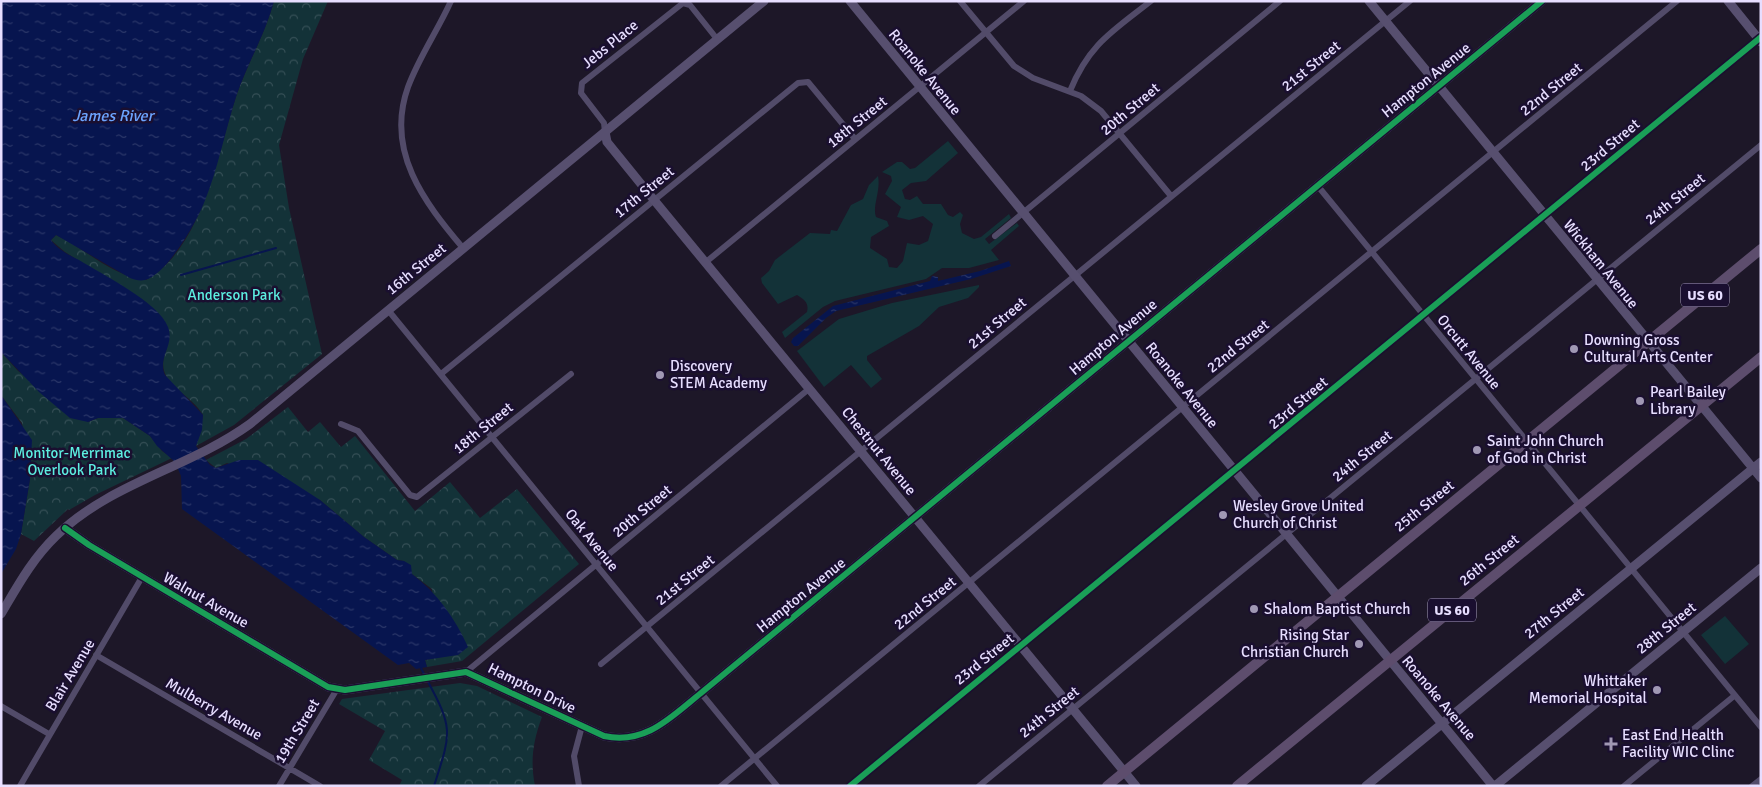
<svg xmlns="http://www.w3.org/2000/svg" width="1762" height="787" viewBox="0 0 1762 787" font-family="Signika,sans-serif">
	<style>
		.grass { fill: #133238 }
		.forest { fill: url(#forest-crowns) }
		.water { fill: url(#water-ripples) }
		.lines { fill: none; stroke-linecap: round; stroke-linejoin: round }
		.stream { stroke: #07154f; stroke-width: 2 }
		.street { stroke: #524b69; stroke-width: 6 }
		.secondary { stroke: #574f6f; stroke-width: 9 }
		.primary { stroke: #5d4d6d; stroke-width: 10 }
		.cycleway-casing { stroke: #1a0f30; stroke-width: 9 }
		.cycleway { stroke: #1a9f57; stroke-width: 6 }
		.poi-dot { fill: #a098b4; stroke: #1a0f30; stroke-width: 2 }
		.labels { text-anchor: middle; stroke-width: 5; stroke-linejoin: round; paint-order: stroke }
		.shield { fill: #1a0f30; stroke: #aaa0c1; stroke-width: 1 }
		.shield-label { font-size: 14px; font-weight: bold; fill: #e7deff }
		.street-label { font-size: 15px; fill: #e7deff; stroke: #1a0f30 }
		.park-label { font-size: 15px; fill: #5ceee0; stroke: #1a0f30 }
		.poi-label { font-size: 15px; fill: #e7deff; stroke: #1a0f30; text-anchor: start }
		.water-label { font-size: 16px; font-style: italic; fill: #6ca4ff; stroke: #1a0f30 }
	</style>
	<defs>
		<pattern id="forest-crowns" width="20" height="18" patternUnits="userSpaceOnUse" patternTransform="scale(1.25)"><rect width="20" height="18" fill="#133238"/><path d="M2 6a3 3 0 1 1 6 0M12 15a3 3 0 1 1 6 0" fill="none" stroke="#354f56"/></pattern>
		<pattern id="water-ripples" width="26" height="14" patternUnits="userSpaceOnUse" patternTransform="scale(1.25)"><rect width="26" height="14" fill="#07154f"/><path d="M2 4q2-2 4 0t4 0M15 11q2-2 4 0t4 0" fill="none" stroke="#2b3769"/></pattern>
	</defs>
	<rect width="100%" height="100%" fill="#1d1728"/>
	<path class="grass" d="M948,141L958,153L926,181L911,183L902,190L905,199L910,200L917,196L923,204H941L948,215L953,217L960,212L963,215L960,224L962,233L974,239L981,237L1009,214L1011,218L985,239L989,244L1017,223L1019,226L991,250L999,260L969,268H942L926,279L835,301L823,307L785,338L782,332L807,312C809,303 805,300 797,295L778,304L762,283L761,278L769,271L775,260L810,233L830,234L831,230L837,231L851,205L863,199L869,185L878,176C881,191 872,206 876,217L887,221L889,226L871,237L870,248L887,259L889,267L897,268L903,261L907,243L919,245L928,241L933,224L923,216L909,220L897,217L901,207L885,194L892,181L891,176L882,172L897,162H902L910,169L915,168Z
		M979,285V287L968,298L939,307L919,326L867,356V360L882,379L871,388L851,365L824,387L797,351L839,319L892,303Z
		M1725,616L1749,644L1725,664L1701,635Z"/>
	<path class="forest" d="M274,1H328L303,59L279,145L289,208L322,354L234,425L196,446L203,415C189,390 151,384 167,348L147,303L65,252L51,240L56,235C86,249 113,277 146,280C203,248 217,154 236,97C247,64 265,35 274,1Z
		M1,352L18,371L88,422L98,418H123L150,436L162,451L172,458L95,495L69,510L68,509L34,541L21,534L30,479L22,423L1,395Z
		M288,407L308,432L320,422L341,447L355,436L415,511L450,482L480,518L517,489L579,564L462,661L427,667L425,660L440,657L432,589L412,574L404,561L397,560L364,537L320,500L227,463L216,468L206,460L246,439Z
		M460,683L477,686L542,717C533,741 530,761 535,786H399L402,780L369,760L385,731L339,704L342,699Z"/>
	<path class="water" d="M1,1H274C265,35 247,64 236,97C225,131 218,169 204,203C196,223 167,274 145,280C140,281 135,280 130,278L56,235L51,240C57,249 69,255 79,260C101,274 159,302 168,327C175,345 157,358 165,375L203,415L202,430L196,446L210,465L216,468L239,460H258L320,500L364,537L397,560L404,561L411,565L412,574C437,593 455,618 468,647L458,655L425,660L427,667L416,669L409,663L398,665L182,509L181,476L175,462L157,446L150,436L123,418H98L88,422L70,418L39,392L1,352Z
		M1009,261L1011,266L971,279L836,311L826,318L798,346H794L791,342L793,338L833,306L930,281L932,276L938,277V281L980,271Z
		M1,395L32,440L30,479L21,534L16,549L1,574Z"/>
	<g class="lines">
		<path class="stream" d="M181,275L276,248
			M421,668L425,676
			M427,680C454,729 451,733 434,786"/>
		<path class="street" d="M451,1C438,30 419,57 408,87C385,151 424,202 463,248
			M960,1L1014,66L1033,78L1081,96L1101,111L1171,196
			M1070,91C1089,44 1113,31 1151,1
			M605,132L604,123L581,93L582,83L683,3L690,5L717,39
			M1317,185L1761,727
			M995,236L1280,1
			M706,262L1024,1
			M388,310L777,786
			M441,374L798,83L808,82L855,139
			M341,424L358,431L410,495L417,497L571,374
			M96,655L320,786
			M601,664L1410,1
			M466,672L810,388
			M1,706L49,734
			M20,786L142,577
			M279,786L337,689
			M579,786L574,756L582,726
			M721,786L1677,1
			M850,786L1761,37
			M979,786L1761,145
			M1624,786L1734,696
			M1752,786L1761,779"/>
		<path class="secondary" d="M850,1L1493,786
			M1369,1L1761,478
			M1728,1L1761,42
			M605,132L607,142L654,200L1136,786
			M65,528L89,545L328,687L345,690L466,672L604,736C646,745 671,717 701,693L1542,1
			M1,614C17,587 32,559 56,536C110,483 189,468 250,424L764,1
			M1366,786L1761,462
			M1495,786L1761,568"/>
		<path class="primary" d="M1107,786L1761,249
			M1237,786L1761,357"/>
		<g class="cycleway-casing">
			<path id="cycleway" d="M65,528L89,545L328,687L345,690L466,672L604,736C646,745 671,717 701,693L1542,1
				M850,786L1761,37"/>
		</g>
		<use href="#cycleway" class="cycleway"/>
	</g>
	<g class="poi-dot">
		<circle cx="1574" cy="349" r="5"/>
		<circle cx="660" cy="375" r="5"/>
		<circle cx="1640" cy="401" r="5"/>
		<circle cx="1477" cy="450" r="5"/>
		<circle cx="1223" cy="515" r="5"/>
		<circle cx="1254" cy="609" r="5"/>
		<circle cx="1359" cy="644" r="5"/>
		<circle cx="1657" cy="690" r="5"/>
		<path d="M1608.5 736.5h5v5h5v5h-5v5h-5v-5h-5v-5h5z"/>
	</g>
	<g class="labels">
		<g class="shield">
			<rect x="1681" y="283.5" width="48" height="23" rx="4"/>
			<rect x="1428" y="598.5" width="48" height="23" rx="4"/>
		</g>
		<g class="shield-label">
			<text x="1705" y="300">US 60</text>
			<text x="1452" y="615">US 60</text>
		</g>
		<g class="street-label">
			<text transform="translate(610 44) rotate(-39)" y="5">Jebs Place</text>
			<text transform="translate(1311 66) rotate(-39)" y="5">21st Street</text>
			<text transform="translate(925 72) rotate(51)" y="5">Roanoke Avenue</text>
			<text transform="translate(1426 80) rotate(-39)" y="5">Hampton Avenue</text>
			<text transform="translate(1551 89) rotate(-39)" y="5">22nd Street</text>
			<text transform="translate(1130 109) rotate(-40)" y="5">20th Street</text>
			<text transform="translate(857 122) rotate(-39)" y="5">18th Street</text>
			<text transform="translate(1610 145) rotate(-40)" y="5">23rd Street</text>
			<text transform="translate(644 192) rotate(-39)" y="5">17th Street</text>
			<text transform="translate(1675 199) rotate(-39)" y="5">24th Street</text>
			<text transform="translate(1601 264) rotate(51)" y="5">Wickham Avenue</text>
			<text transform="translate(416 269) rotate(-39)" y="5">16th Street</text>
			<text transform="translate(997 323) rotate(-40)" y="5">21st Street</text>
			<text transform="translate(1113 337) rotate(-40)" y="5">Hampton Avenue</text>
			<text transform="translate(1238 346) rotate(-39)" y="5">22nd Street</text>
			<text transform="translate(1469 352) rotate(51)" y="5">Orcutt Avenue</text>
			<text transform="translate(1182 385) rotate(51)" y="5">Roanoke Avenue</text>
			<text transform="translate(1298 403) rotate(-40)" y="5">23rd Street</text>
			<text transform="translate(483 428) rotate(-39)" y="5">18th Street</text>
			<text transform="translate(879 451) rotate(51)" y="5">Chestnut Avenue</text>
			<text transform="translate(1362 456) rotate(-39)" y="5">24th Street</text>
			<text transform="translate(1424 506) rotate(-39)" y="5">25th Street</text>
			<text transform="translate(642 511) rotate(-40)" y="5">20th Street</text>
			<text transform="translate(592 540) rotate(51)" y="5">Oak Avenue</text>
			<text transform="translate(1489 560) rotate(-39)" y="5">26th Street</text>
			<text transform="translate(685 580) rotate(-39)" y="5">21st Street</text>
			<text transform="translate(801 595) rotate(-39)" y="5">Hampton Avenue</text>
			<text transform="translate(206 600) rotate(30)" y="5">Walnut Avenue</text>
			<text transform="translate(925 603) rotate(-39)" y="5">22nd Street</text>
			<text transform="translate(1554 613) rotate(-39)" y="5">27th Street</text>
			<text transform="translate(1666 628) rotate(-39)" y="5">28th Street</text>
			<text transform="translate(984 659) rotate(-39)" y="5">23rd Street</text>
			<text transform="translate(70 675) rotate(-59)" y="5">Blair Avenue</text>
			<text transform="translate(532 688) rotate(26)" y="5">Hampton Drive</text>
			<text transform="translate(1439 698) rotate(50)" y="5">Roanoke Avenue</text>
			<text transform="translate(214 709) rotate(30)" y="5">Mulberry Avenue</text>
			<text transform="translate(1049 712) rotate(-39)" y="5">24th Street</text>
			<text transform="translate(297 731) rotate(-59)" y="5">19th Street</text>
		</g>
		<g class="park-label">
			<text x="234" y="300">Anderson Park</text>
			<text x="72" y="458">Monitor-Merrimac<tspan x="72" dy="17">Overlook Park</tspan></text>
		</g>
		<g class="poi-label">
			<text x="1584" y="345">Downing Gross<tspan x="1584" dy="17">Cultural Arts Center</tspan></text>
			<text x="670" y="371">Discovery<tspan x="670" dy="17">STEM Academy</tspan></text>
			<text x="1650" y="397">Pearl Bailey<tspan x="1650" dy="17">Library</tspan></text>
			<text x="1487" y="446">Saint John Church<tspan x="1487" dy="17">of God in Christ</tspan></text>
			<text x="1233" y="511">Wesley Grove United<tspan x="1233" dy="17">Church of Christ</tspan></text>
			<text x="1264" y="614">Shalom Baptist Church</text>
			<text x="1349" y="640" text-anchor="end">Rising Star<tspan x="1349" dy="17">Christian Church</tspan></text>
			<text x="1647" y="686" text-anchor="end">Whittaker<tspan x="1647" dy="17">Memorial Hospital</tspan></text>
			<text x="1622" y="740">East End Health<tspan x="1622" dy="17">Facility WIC Clinc</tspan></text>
		</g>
		<g class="water-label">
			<text x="113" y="121">James River</text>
		</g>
	</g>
	<rect width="1762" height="787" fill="none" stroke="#e7deff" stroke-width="5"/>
</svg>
